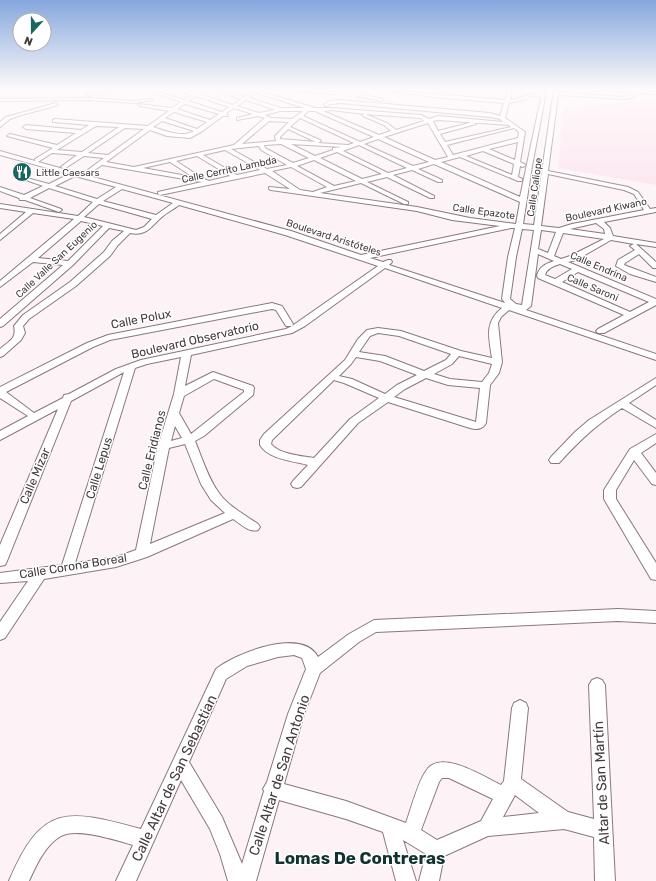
<svg xmlns="http://www.w3.org/2000/svg" width="656" height="881" viewBox="0 0 656 881" font-family="Rubik,sans-serif">
	<style>
		.built { fill: #fce2ee }
		.lines { fill: none; stroke-linecap: round; stroke-linejoin: round }
		.minor-casing { stroke: #8b7680; stroke-width: 2 }
		.minor { fill: #fff; fill-rule: evenodd }
		.labels { text-anchor: middle; stroke-width: 3; stroke-linejoin: round; paint-order: stroke }
		.far-street-label { font-size: 10px; fill: #433a3e; stroke: #fff }
		.far-poi-label { font-size: 10px; fill: #433a3e; stroke: #fff; text-anchor: start }
		.street-label { font-size: 12px; fill: #433a3e; stroke: #fff }
		.near-street-label { font-size: 14px; fill: #433a3e; stroke: #fff }
		.near-quarter-label { font-size: 17px; font-weight: bold; fill: #113330; stroke: #fff }
	</style>
	<rect width="100%" height="100%" fill="#fdf3f7"/>
	<path class="built" d="M656,99V185L558,168L564,109Z"/>
	<g class="lines">
		<g class="minor-casing">
			<path id="minor" d="M115,89H125L88,96L86,95Z
				M143,89H150L184,100L191,95L177,89H184L194,92L199,89H204L199,94L233,105L241,99L209,89H216L244,97L256,89H261L259,91L315,108H331L421,115L429,119L438,116L503,122L500,119L490,117L340,103L332,104L326,106L324,105L329,101L340,100L490,113L500,116L504,103L432,97L378,89L505,100L509,89H513L510,100C521,98 529,94 540,93V89H544L545,98L532,166L523,224L534,225L554,89H558V92L622,97L629,96L634,93L601,89H640V90L656,92V94L639,93L632,98L622,99L558,95L548,171L628,187L638,192L650,209L656,208V212L604,222L610,228L613,236L656,243V247L636,244L656,262V268H653L639,254L625,263L624,265L656,277V282L630,274L616,266L618,260L635,250L630,246L634,244L611,240L576,260L568,262L656,299V305L604,333H598L596,331L598,329L624,315L538,278L537,276C539,267 545,264 554,261L538,254L531,306L526,310L656,354V360L509,310L501,317L498,323L502,362L499,373L490,385L486,423C483,429 477,430 470,428L388,402L358,423L301,487L297,488L293,487L291,484L293,481L308,465C293,461 268,459 260,445V440L264,434L345,360L358,339L367,330L378,328L401,331L461,351L492,358C489,338 484,322 502,308L385,268L305,326L292,333L191,355L185,386L213,372L253,386L254,388L253,395L204,436L195,441C202,458 208,478 219,493C228,506 245,515 258,524L260,527L258,530C249,533 241,524 233,519L147,557L116,567L44,579L5,638L0,640V622L28,581L0,583V573L62,565L124,372L71,401L7,561L5,565L0,566V545L58,409L0,440V431L28,416L0,398V387L87,343L108,335L272,303L282,306L293,324L292,326L378,266L285,235L179,205C174,209 168,212 163,216C152,225 147,237 130,233L118,245L110,256L76,286L29,319L23,326L25,333L21,340L3,356L0,357V349C9,341 17,339 14,326L23,315L70,282L104,252L112,241L124,231L109,228L73,265L3,326L0,327V319L63,265L33,262L0,287V281L74,219L33,213L0,240V234L26,212L0,208V204L78,216L93,202L49,188L30,198L61,209L62,210L59,212L25,200H20L19,198L0,191V187L24,195L43,186L23,179V177L49,184L69,174L0,155V151L35,161V159L53,148L7,136L10,134L57,145L76,133L26,129L23,127L26,125L81,130L89,125L53,122V120L55,119L148,126L169,111L140,106L138,104L172,108L181,102ZM256,93L305,108H281L249,98ZM196,96L229,107L222,112L188,101ZM531,96H540L541,98L520,197L441,162L460,157L518,181H522V179L518,177L520,166L523,167L526,165L520,162L525,132L505,118L509,103L524,100ZM246,100L275,110L259,113L237,106ZM185,104L219,114L210,120L177,109ZM234,108L253,114L237,118V120L258,116L265,118L234,145L134,167L106,162L150,130L167,136L190,138L201,132L223,116H228L226,113ZM331,110L365,114L362,115L363,116L384,125L391,131L379,135L323,111ZM280,111H303L292,119L271,118L265,115ZM308,111H315L374,137L360,142L303,116ZM174,112L207,122L197,129L165,118ZM365,114L420,118L424,121L396,130L387,123ZM300,118L354,143L348,145L318,143L321,141L320,140L290,127ZM438,120L509,125L511,127L445,142L440,134L476,124L473,122L438,131L433,121ZM162,121L194,131C183,138 165,131 153,127ZM269,121L289,122L275,136L276,141L242,144ZM428,123L448,157L435,160L384,137ZM96,126L119,127L82,152L57,150ZM125,128L144,129L108,155L88,153ZM514,128L519,132L518,138L453,155L447,145ZM288,129L316,142H317L280,139V137ZM378,139L429,162L413,166L364,144ZM518,142L515,160L489,149ZM281,144L309,158L293,163L265,148L264,145ZM291,144L342,147L333,148V150L315,156ZM359,145L407,168L388,173L343,151ZM259,146L261,150L287,165L267,169L231,149ZM225,150L260,170L237,175L203,155ZM483,151L514,164L512,175L466,156ZM337,152L382,174L362,179L320,158ZM52,153L77,155L62,166L61,167L64,169L84,156L104,158L85,172V174L87,175L102,165L202,182L158,192V194L160,195L265,173L290,189L269,187V189L271,190L417,211L452,220L500,226L361,255L291,231L38,162ZM197,156L230,176L209,181L202,178L176,161ZM314,160L356,181L334,186L297,166ZM170,162L193,177L143,168ZM434,164L520,202L516,224L470,218L417,207L320,193L361,183L404,204H408V202L367,182L387,177L430,198H434V196L393,175L412,170L438,182H442V180L418,169ZM291,167L327,187L313,192L300,190L272,171ZM548,174L624,190L634,194L644,210L572,224L559,228L541,226ZM75,176L116,187L97,199L55,186ZM122,189L173,203L156,215L103,201ZM99,204L152,219L144,227L136,230L84,217ZM81,221L103,226L68,261L38,258ZM596,223L604,229L605,234L570,229ZM511,228H515L508,257L502,299L505,303L389,265L392,262L391,260H388L383,262L370,258ZM522,229L534,230L522,305L516,304L510,299L516,257ZM541,230L556,232L548,253L538,249ZM563,233L604,239L570,256L561,259L554,256ZM560,264L572,269L555,279L545,275C547,268 554,266 560,264ZM578,272L649,302L630,312L562,282ZM272,309L276,310L286,326H292L286,329L141,360L116,369L69,394L64,395L63,398L34,413L6,392L93,347L110,340ZM378,333L399,336L451,354L446,360L424,371L385,356L359,352L370,336ZM459,356L492,364L489,373L482,382L450,379L434,374L452,364ZM181,357L174,394L158,446L136,550L116,557L75,563L135,368L147,364ZM356,357L380,361L417,375L397,385L385,394L352,379L339,376L351,364ZM426,378L448,385L480,388L476,422L394,397L405,389ZM214,379L244,390V392L191,434L179,413L184,396ZM334,380L344,383L379,398L350,419L314,458C301,456 279,454 271,444L272,440ZM175,426L182,438L171,441ZM185,444L201,484L211,500L225,513L150,544L169,448Z
				M271,89L335,92L338,89H343L336,94L273,90Z
				M359,94L383,99V100L381,101L357,96Z
				M89,98L135,101L151,99L153,100L135,103L89,100L0,101V99Z
				M56,103L58,105L18,116L10,119L0,127V122L6,117Z
				M656,378V385L629,403L656,420V428L622,408C595,426 581,439 559,463H551L549,460L551,457L575,432L589,420Z
				M656,434V443L641,453L656,473V485L652,484L634,460L616,490V499L656,563V580L651,579L604,499V490L630,449Z
				M618,609L656,611V623L618,621L376,632L359,642L320,673L304,714L284,784L346,801L406,823C411,809 418,782 426,771C440,748 484,777 501,785L504,781L512,708L514,703L520,700L526,703L528,708L521,779L568,812L594,819L589,685L592,680L597,678L602,680L605,685L615,881H595L594,837L564,829L488,836L444,856L439,881H419L426,854L403,840L416,881H396L383,832L346,819L279,800L256,881H228L220,854L210,829L181,780L136,881H116L133,845C116,840 76,827 61,836C45,845 36,866 29,881H9C42,803 67,809 141,829L216,669C236,653 302,627 318,657L349,634L374,620ZM294,655L302,658L306,669L288,714L267,782L263,789L264,791L242,864L222,817L189,762L226,679L247,666L278,657ZM442,778H449L493,799L481,821L437,840L421,830L439,782ZM515,795L539,813L503,817Z"/>
		</g>
		<use href="#minor" class="minor"/>
	</g>
	<linearGradient id="sky" x2="0" y2="1"><stop stop-color="#85a7dd"/><stop offset="0.42" stop-color="#fefafb"/><stop offset="1" stop-color="#fefafb" stop-opacity="0"/></linearGradient>
	<rect width="656" height="212" fill="url(#sky)"/>
	<defs>
		<g id="restaurant-disc" transform="scale(1)"><circle r="9.5" fill="#19655f" stroke="#fff"/><path d="M-5-6h1v4h1v-4h1v4h1v-4h1v5L-1.5 .5V6h-2V.5L-5-1ZM5-6V6H3V1.5H1.5Q1.5-4 5-6Z" fill="#fff"/></g>
	</defs>
	<g fill-rule="evenodd">
		<use href="#restaurant-disc" x="22" y="172"/>
	</g>
	<g class="labels">
		<g class="far-street-label">
			<text transform="translate(229 169) rotate(-12)" y="4">Calle Cerrito Lambda</text>
			<text transform="translate(534 187) rotate(-82)" y="4">Calle Caliope</text>
			<text transform="translate(606 209) rotate(-12)" y="4">Boulevard Kiwano</text>
			<text transform="translate(484 211) rotate(8)" y="4">Calle Epazote</text>
			<text transform="translate(334 237) rotate(18)" y="4">Boulevard Aristóteles</text>
			<text transform="translate(56 259) rotate(-43)" y="4">Calle Valle San Eugenio</text>
			<text transform="translate(599 266) rotate(23)" y="4">Calle Endrina</text>
			<text transform="translate(593 287) rotate(23)" y="4">Calle Saroni</text>
		</g>
		<g class="far-poi-label">
			<text x="36" y="176">Little Caesars</text>
		</g>
		<g class="street-label">
			<text transform="translate(141 319) rotate(-11)" y="4">Calle Polux</text>
			<text transform="translate(195 340) rotate(-13)" y="4">Boulevard Observatorio</text>
			<text transform="translate(152 450) rotate(-76)" y="4">Calle Eridianos</text>
			<text transform="translate(99 468) rotate(-73)" y="4">Calle Lepus</text>
			<text transform="translate(35 476) rotate(-67)" y="4">Calle Mizar</text>
			<text transform="translate(73 566) rotate(-9)" y="4">Calle Corona Boreal</text>
		</g>
		<g class="near-street-label">
			<text transform="translate(279 775) rotate(-72)" y="5">Calle Altar de San Antonio</text>
			<text transform="translate(174 778) rotate(-65)" y="5">Calle Altar de San Sebastian</text>
			<text transform="translate(601 783) rotate(-93)" y="5">Altar de San Martín</text>
		</g>
		<g class="near-quarter-label">
			<text x="360" y="864">Lomas De Contreras</text>
		</g>
	</g>
	<g transform="translate(32 32) rotate(201)"><circle r="19" fill="#ffffff" stroke="#b4b0b2"/>
	<path d="M0-3L7 15L0 10L-7 15Z" fill="#19655f"/>
	<text y="-6" font-size="11" font-weight="bold" text-anchor="middle" fill="#433a3e">N</text>
	</g>
</svg>
